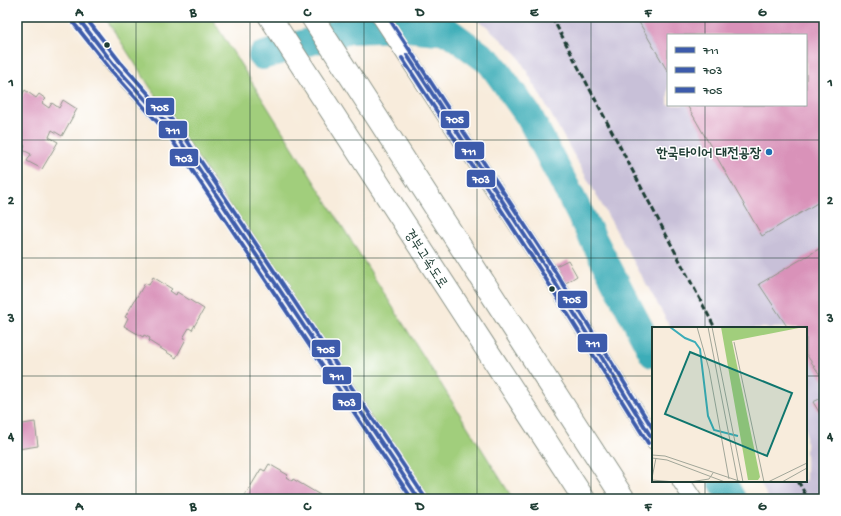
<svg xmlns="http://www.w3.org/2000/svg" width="841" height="516" viewBox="0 0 841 516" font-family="'Gochi Hand','Poor Story',sans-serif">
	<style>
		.industrial { fill: #c8c0d8; fill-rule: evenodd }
		.green { fill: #a1ce7c; stroke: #608658 }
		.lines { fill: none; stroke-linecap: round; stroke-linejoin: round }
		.river { stroke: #3dadb8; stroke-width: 28 }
		.building { fill: #d992b9 }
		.tertiary-casing { stroke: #8c9488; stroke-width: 19 }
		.motorway-casing { stroke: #8c9488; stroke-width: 24 }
		.tertiary { stroke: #fff; stroke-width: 17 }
		.motorway { stroke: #fff; stroke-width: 22 }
		.rail { stroke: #1f3d34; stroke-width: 3; stroke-dasharray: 6 3; stroke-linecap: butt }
		.bus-1-casing { stroke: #fff; stroke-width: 7 }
		.bus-2-casing { stroke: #fff; stroke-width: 7 }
		.bus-3-casing { stroke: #fff; stroke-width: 7 }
		.bus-1 { stroke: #3d5bab; stroke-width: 4 }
		.bus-2 { stroke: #3d5bab; stroke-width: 4 }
		.bus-3 { stroke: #3d5bab; stroke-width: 4 }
		.grid { fill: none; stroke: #1f3d34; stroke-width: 1; stroke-opacity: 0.55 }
		.bus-dot { fill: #1f3d34; stroke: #fff; stroke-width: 1.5 }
		.poi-dot { fill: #1f6fb2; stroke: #fff; stroke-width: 1.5 }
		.labels { text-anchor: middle; stroke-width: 3; stroke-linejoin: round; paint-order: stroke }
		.poi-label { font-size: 14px; font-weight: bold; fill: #1f3d34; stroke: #fff; text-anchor: end }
		.street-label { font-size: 14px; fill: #1f3d34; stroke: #fff }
		.inset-river { fill: none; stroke: #3dadb8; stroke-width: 2 }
		.inset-road { fill: none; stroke: #a1a699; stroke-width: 1 }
		.view { fill: #0f766e; fill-opacity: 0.15; stroke: #0f766e; stroke-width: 2 }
		.inset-edge { fill: none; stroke: #1f3d34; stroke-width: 2 }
		.line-badge { stroke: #fff; stroke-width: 1.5 }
		.badge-label { font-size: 11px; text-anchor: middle; font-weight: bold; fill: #fff }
		.neatline { fill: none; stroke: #1f3d34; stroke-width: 1.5 }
		.grid-label { font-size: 13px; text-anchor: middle; font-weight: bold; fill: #1f3d34 }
	</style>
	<rect width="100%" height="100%" fill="#fff"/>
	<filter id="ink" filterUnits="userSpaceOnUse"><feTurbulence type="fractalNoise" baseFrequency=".025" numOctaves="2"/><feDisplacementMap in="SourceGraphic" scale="8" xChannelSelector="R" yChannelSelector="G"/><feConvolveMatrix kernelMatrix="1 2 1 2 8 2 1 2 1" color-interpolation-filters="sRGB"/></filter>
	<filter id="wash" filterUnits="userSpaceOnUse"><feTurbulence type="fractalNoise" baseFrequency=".012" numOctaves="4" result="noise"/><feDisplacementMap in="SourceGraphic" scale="16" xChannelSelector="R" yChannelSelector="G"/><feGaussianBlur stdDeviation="0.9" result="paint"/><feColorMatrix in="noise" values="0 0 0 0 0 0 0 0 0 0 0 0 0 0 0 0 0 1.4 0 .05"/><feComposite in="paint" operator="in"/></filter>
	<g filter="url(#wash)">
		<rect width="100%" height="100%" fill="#f8ecdc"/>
		<path class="industrial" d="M466,17H824V499H769L759,481H806V328H671L517,54L484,24ZM668,35H806V105H668Z"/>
		<path class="green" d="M105,17H211L513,499H425L225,198L150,87Z"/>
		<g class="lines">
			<path class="river" d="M262,56L349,30L407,28L449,32L491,63L529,116L653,354
				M722,481L732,499"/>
		</g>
		<g id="blocks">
			<path class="building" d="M636,17H824V199L762,236L687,105H806V35H668V72Z
				M25,90L36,98L39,94L46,99L42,103L49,108L52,103L59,108L63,100L77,109L62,136L52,130L49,137L58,142L42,169L27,161L31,154L23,150L25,146L20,142L17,149V105Z
				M824,246V381L806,354V328H788L759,284Z
				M568,260L577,276L561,286L550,269Z
				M153,277L172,289L170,291L176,295L177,292L204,309L192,330L189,328L183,338L186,339L176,358L149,341L150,338L144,335L143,337L124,326L128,318L125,317L145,283L149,285Z
				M824,397V420L813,402Z
				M35,422L38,446L18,449L17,425Z
				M269,464L288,475L286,477L292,481L293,479L320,495L317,499H243L261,469L265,471Z"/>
		</g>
	</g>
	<g filter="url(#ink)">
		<use href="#blocks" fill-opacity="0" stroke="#8c9488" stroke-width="1"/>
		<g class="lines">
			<g class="tertiary-casing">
				<path id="tertiary" d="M77,17L115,66L173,130L419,499
					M381,17L546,268L653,440
					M681,481L693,499"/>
			</g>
			<g class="motorway-casing">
				<path id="motorway" d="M270,17L584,499
					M312,17L624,499"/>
			</g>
			<use href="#tertiary" class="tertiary"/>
			<use href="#motorway" class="motorway"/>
			<path class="rail" d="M552,17L715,328
				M798,481L808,499"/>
			<g class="bus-1-casing">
				<path id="bus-1" d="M77,17L115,66L173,130L419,499
					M407,55L546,268L653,440"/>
			</g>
			<g class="bus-2-casing">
				<path id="bus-2" d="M72,21L111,70L168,134L412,499
					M402,58L541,271L648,443"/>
			</g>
			<g class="bus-3-casing">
				<path id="bus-3" d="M85,17L120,62L178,127L424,496
					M388,17L551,265L653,429"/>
			</g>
			<use href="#bus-1" class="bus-1"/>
			<use href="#bus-2" class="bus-2"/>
			<use href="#bus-3" class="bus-3"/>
		</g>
	</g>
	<path class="grid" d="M136,17V499M250,17V499M364,17V499M477,17V499M591,17V499M705,17V35M705,105V328M17,140H824M17,258H824M17,376H653M806,376H824M705,481V499"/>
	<g class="bus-dot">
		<circle cx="107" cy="45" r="3.5"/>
		<circle cx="552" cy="289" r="3.5"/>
	</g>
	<circle class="poi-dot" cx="769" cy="152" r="4"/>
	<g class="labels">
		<g class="poi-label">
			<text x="761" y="157">한국타이어 대전공장</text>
		</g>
		<g class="street-label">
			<text transform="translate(427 258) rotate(57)" y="5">경부고속도로</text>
		</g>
	</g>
	<g transform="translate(652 327)">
		<rect width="155" height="155" fill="#f8ecdc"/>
		<path d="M69,0H152L80,14L108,150L106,153H96Z" fill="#a1ce7c"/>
		<path class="inset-river" d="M18,0L33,11L43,15L48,22L56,89L62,103L86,109"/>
		<path class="inset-road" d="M45,0L57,42L77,152M56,0L86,155M60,0L91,155M82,15L112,155M0,128L13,129L90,155M0,131L15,133L73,155M0,151L4,131M0,153L23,155M38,155L57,152L61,146M116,155L155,136M130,155L155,141"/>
		<path class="view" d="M38,25L140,66L115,129L13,87Z"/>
		<rect width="155" height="155" class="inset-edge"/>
	</g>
	<g class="line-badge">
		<rect x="145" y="97" width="30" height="19" rx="4" fill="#3d5bab"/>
		<rect x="440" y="110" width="30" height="19" rx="4" fill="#3d5bab"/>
		<rect x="158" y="120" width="30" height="19" rx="4" fill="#3d5bab"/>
		<rect x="454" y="141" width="31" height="19" rx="4" fill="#3d5bab"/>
		<rect x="169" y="148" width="30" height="19" rx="4" fill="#3d5bab"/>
		<rect x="466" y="169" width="30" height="19" rx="4" fill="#3d5bab"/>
		<rect x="557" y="290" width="31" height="19" rx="4" fill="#3d5bab"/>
		<rect x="577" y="333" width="31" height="20" rx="4" fill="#3d5bab"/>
		<rect x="311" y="339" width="30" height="19" rx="4" fill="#3d5bab"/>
		<rect x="322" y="366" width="30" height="19" rx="4" fill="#3d5bab"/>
		<rect x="332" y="392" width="30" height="19" rx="4" fill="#3d5bab"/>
	</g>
	<g class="badge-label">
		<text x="160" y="111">705</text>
		<text x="455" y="123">705</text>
		<text x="173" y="134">711</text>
		<text x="469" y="155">711</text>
		<text x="184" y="162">703</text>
		<text x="481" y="183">703</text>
		<text x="572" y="303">705</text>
		<text x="593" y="347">711</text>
		<text x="326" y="353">705</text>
		<text x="337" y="380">711</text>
		<text x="347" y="406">703</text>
	</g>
	<rect width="841" height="516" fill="none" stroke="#fff" stroke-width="44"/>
	<rect x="667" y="34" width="140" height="72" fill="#ffffff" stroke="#a5b1ae"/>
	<rect x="675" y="47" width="20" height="6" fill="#3d5bab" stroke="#a5b1ae"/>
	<text x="703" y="54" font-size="12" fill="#1f3d34">711</text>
	<rect x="675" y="67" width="20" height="6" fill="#3d5bab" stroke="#a5b1ae"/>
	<text x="703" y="74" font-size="12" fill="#1f3d34">703</text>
	<rect x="675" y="87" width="20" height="6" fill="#3d5bab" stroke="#a5b1ae"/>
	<text x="703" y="94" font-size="12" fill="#1f3d34">705</text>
	<rect x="22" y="22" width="797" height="472" class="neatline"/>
	<g class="grid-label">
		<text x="79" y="16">A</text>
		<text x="193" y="16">B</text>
		<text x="307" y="16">C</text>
		<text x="420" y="16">D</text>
		<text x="534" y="16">E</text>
		<text x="648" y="16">F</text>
		<text x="762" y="16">G</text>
		<text x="11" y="86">1</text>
		<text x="830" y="86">1</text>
		<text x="11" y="204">2</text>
		<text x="830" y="204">2</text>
		<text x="11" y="322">3</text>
		<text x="830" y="322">3</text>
		<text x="11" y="440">4</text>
		<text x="830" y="440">4</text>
		<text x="79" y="510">A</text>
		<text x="193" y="510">B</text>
		<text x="307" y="510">C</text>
		<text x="420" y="510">D</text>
		<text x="534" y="510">E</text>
		<text x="648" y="510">F</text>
		<text x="762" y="510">G</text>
	</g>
</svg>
